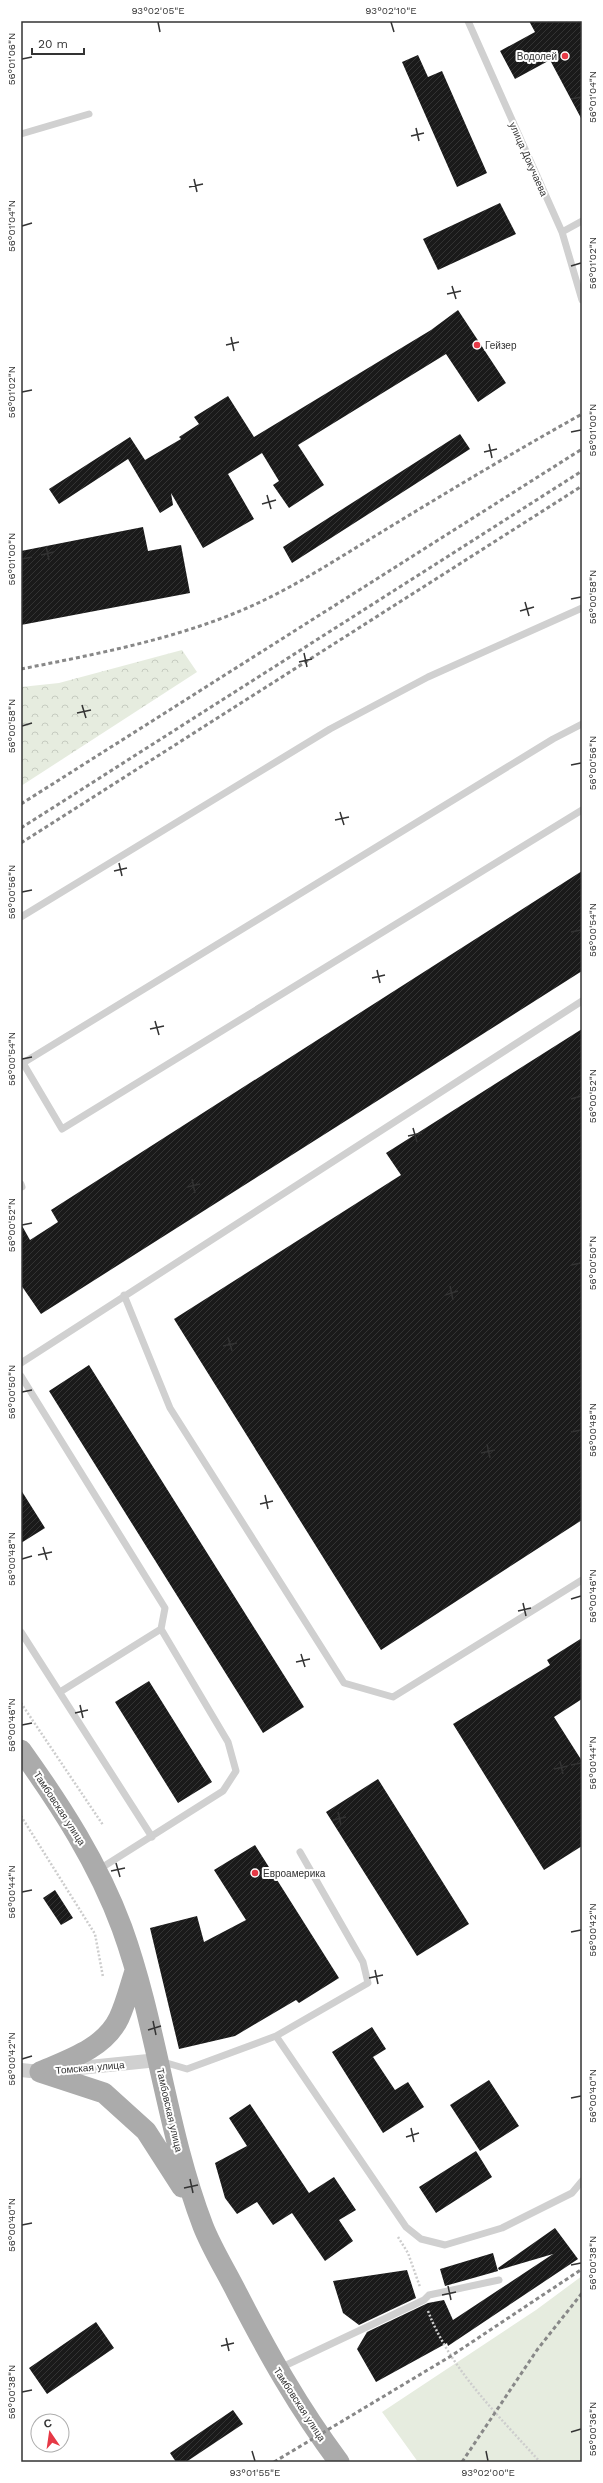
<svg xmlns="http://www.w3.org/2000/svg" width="603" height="2483" viewBox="0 0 603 2483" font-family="'Work Sans',sans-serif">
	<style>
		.grass { fill: #e6ecdf }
		.forest { fill: url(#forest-crowns) }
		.building { fill: url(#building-hatch) }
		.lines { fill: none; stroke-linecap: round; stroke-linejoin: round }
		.path { stroke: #cdcdcd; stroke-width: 2.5; stroke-dasharray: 2 2; stroke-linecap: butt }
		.lane { stroke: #d0d0d0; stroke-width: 7 }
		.street { stroke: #d0d0d0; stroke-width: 14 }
		.primary { stroke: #ababab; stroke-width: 21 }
		.rail { stroke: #888; stroke-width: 3; stroke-dasharray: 4 3; stroke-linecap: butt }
		.ticks { fill: none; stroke: #333; stroke-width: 1.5 }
		.poi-dot { fill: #e63946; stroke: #fff; stroke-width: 1.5 }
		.labels { text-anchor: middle; stroke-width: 4; stroke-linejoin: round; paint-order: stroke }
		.poi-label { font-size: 10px; fill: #333; stroke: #fff; text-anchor: start }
		.street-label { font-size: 10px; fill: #333; stroke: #fff }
		.neatline { fill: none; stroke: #333; stroke-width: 1.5 }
		.ticks-label { font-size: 10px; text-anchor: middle; fill: #333 }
	</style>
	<defs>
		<pattern id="forest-crowns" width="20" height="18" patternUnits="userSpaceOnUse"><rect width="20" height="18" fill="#e6ecdf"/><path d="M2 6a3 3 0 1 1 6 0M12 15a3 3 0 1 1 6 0" fill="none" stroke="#c6cbc0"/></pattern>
		<pattern id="building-hatch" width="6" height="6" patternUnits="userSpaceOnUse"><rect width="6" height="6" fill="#1a1a1a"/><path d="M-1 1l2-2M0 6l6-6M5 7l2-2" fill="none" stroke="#333"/></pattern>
	</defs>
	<rect width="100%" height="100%" fill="#fff"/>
	<path class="grass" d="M582,2276V2462H418L382,2412L536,2310Z"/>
	<path class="forest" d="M182,650L197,672L21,786V687L59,683Z"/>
	<path class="building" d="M529,21H582V120L550,60L515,79L500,51L535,32Z
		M418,55L428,77L442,71L487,173L457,187L402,62Z
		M500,203L516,234L438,270L423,239Z
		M458,310L506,383L478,402L446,354L298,445L324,485L289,508L273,485L279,481L262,453L228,474L254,519L203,548L171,493L173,505L160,513L128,459L59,504L49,489L130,437L145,460L181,439L179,437L199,424L194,417L228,396L254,437L431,330Z
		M460,434L470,449L292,563L283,547Z
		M143,527L148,551L181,545L190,593L21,625V551Z
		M582,871V971L41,1314L21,1285V1224L30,1240L58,1222L51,1210Z
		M582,1029V1520L381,1650L174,1319L401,1175L386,1153Z
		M89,1365L304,1707L263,1733L49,1391Z
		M21,1490L45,1528L21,1543Z
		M582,1638V1699L554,1717L582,1761V1846L544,1870L453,1724L550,1665L547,1660Z
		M149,1681L212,1782L178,1803L115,1702Z
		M378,1779L469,1924L417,1956L326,1812Z
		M255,1845L339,1978L299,2003L296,2000L235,2036L179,2049L150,1928L197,1916L204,1942L246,1920L214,1870Z
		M55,1890L73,1918L61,1925L43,1898Z
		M372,2027L386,2049L373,2057L395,2090L408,2082L424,2107L383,2133L332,2052Z
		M489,2080L519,2126L480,2151L450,2105Z
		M250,2104L309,2193L334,2177L356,2210L339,2220L353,2241L325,2261L292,2213L273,2225L257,2202L237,2214L225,2198L215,2163L247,2146L229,2118Z
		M476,2151L492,2177L436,2213L419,2187Z
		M555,2228L578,2259L448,2346L447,2343L376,2382L357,2349L367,2332L428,2303L444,2300L453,2320L553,2254L499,2270L498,2268Z
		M493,2253L498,2271L445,2286L440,2269Z
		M407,2270L416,2298L359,2325L343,2313L333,2281Z
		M96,2322L114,2348L47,2394L29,2368Z
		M233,2410L243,2424L186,2462H176L170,2453Z"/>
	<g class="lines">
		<path class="path" d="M21,1703L103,1825
			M21,1816L95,1934L103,1977
			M398,2237L408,2253L420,2287
			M428,2311C450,2369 499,2416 540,2462"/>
		<path class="lane" d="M468,21L562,232L582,300
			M21,134L89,114
			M562,232L582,221
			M582,724L553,739L23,1063L62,1129L582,810
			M21,917L330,729L428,677L582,608
			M21,1184L22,1187
			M124,1295L170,1408L344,1683L393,1697L582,1580
			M21,1363L582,1001
			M21,1376L165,1608L161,1629L228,1742L236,1771L223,1791L98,1870
			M21,1632L152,1837
			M60,1692L161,1629L162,1624
			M276,2036L368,1983L363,1962L300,1852
			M160,2061L187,2069L276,2036L406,2227L421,2239L445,2245L502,2228L572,2193L582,2181
			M280,2368L424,2300L429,2295L499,2280"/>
		<path class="street" d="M21,2070L40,2072L158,2060"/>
		<path class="primary" d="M21,1750C61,1806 98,1863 122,1928C157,2025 166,2129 203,2226C212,2249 226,2271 237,2293C268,2353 298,2407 339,2462
			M40,2072L104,2093L146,2131L182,2187
			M40,2072C68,2060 105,2048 119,2018C126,2003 130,1986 135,1971"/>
		<path class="rail" d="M21,669C97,654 176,639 247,608C293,588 337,559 380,533C447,492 514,452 582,414
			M21,804L582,449
			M21,828L582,471
			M21,843L582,486
			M274,2462L451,2356L582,2269
			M462,2462L537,2350L582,2293"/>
	</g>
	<path class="ticks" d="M158,22L160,32M391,22L394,32M22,59L32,57M571,99L581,97M416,128L419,141M411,136L424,133M194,179L197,192M189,187L203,184M22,226L32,223M571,266L581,263M452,286L456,299M447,294L461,291M231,337L234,351M226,345L239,342M22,392L32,390M571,432L581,430M489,444L492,458M484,452L497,449M267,495L271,509M262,504L276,500M46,546L49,560M41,555L54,552M22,559L32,557M571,599L581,597M525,602L529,616M520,611L534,607M304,653L307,667M299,662L312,659M82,705L86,718M77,713L91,710M22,726L32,723M571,765L581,763M340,812L344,825M335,820L349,817M119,863L122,876M114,871L127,868M22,892L32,890M571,932L581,930M377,970L380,983M372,978L385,975M155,1021L159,1035M150,1029L164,1026M22,1059L32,1057M571,1099L581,1096M413,1128L417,1142M408,1136L422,1133M192,1179L195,1193M187,1187L200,1184M22,1225L32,1223M571,1265L581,1263M450,1286L453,1300M445,1295L458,1291M228,1337L232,1351M223,1346L237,1343M22,1392L32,1390M571,1432L581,1430M487,1444L490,1458M481,1453L495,1450M265,1495L268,1509M260,1504L273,1501M43,1547L47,1560M38,1555L52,1552M22,1559L32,1556M571,1599L581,1596M523,1603L526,1616M518,1611L531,1608M301,1654L305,1667M296,1662L310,1659M80,1705L83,1718M75,1713L88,1710M22,1725L32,1723M560,1761L563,1774M571,1765L581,1763M554,1769L568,1766M338,1812L341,1825M333,1820L346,1817M116,1863L120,1877M111,1871L125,1868M22,1892L32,1890M571,1932L581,1930M375,1970L378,1984M369,1978L383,1975M153,2021L156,2035M148,2030L161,2026M22,2059L32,2056M571,2098L581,2096M411,2128L414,2142M406,2137L419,2133M190,2179L193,2193M184,2188L198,2185M22,2225L32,2223M571,2265L581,2263M448,2286L451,2300M442,2295L456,2292M226,2338L229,2351M221,2346L234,2343M22,2392L32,2390M571,2432L581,2429M252,2451L255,2461M486,2451L488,2461"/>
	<g class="poi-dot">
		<circle cx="565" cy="56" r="4"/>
		<circle cx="477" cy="345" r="4"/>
		<circle cx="255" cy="1873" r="4"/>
	</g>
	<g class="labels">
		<g class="poi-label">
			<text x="557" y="60" text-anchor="end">Водолей</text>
			<text x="485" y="349">Гейзер</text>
			<text x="263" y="1877">Евроамерика</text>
		</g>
		<g class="street-label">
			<text transform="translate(529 159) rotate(66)" y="4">улица Докучаева</text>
			<text transform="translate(60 1808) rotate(57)" y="4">Тамбовская улица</text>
			<text transform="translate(90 2067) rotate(-5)" y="4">Томская улица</text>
			<text transform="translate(170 2110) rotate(77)" y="4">Тамбовская улица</text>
			<text transform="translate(300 2404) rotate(57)" y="4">Тамбовская улица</text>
		</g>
	</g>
	<rect width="603" height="2483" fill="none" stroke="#ffffff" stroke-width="44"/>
	<g transform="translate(50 2433) rotate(347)"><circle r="19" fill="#ffffff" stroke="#adadad"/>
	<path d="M0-3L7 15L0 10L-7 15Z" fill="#e63946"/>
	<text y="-6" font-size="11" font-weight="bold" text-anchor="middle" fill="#333333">С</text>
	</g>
	<path d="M32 48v6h52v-6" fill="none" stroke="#333333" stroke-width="2"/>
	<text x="38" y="48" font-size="12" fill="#333333" stroke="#ffffff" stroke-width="3" paint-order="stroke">20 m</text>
	<rect x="22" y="22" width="559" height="2439" class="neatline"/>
	<g class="ticks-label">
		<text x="158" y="14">93°02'05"E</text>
		<text x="391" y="14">93°02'10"E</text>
		<text transform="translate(11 59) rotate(-90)" y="4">56°01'06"N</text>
		<text transform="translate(592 97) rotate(-90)" y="4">56°01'04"N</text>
		<text transform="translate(11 226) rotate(-90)" y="4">56°01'04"N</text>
		<text transform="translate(592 263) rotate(-90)" y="4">56°01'02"N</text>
		<text transform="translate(11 392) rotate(-90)" y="4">56°01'02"N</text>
		<text transform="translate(592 430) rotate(-90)" y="4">56°01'00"N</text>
		<text transform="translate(11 559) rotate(-90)" y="4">56°01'00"N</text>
		<text transform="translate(592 597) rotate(-90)" y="4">56°00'58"N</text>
		<text transform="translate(11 726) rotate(-90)" y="4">56°00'58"N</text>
		<text transform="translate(592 763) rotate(-90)" y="4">56°00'56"N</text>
		<text transform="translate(11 892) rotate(-90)" y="4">56°00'56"N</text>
		<text transform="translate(592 930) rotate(-90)" y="4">56°00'54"N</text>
		<text transform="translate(11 1059) rotate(-90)" y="4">56°00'54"N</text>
		<text transform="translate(592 1096) rotate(-90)" y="4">56°00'52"N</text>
		<text transform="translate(11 1225) rotate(-90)" y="4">56°00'52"N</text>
		<text transform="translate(592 1263) rotate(-90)" y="4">56°00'50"N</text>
		<text transform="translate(11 1392) rotate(-90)" y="4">56°00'50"N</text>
		<text transform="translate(592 1430) rotate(-90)" y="4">56°00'48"N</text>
		<text transform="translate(11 1559) rotate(-90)" y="4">56°00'48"N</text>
		<text transform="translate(592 1596) rotate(-90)" y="4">56°00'46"N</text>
		<text transform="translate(11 1725) rotate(-90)" y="4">56°00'46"N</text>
		<text transform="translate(592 1763) rotate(-90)" y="4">56°00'44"N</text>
		<text transform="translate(11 1892) rotate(-90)" y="4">56°00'44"N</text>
		<text transform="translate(592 1930) rotate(-90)" y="4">56°00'42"N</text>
		<text transform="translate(11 2059) rotate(-90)" y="4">56°00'42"N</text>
		<text transform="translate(592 2096) rotate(-90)" y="4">56°00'40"N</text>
		<text transform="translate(11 2225) rotate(-90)" y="4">56°00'40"N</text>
		<text transform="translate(592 2263) rotate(-90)" y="4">56°00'38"N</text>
		<text transform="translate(11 2392) rotate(-90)" y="4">56°00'38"N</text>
		<text transform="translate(592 2429) rotate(-90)" y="4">56°00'36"N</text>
		<text x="255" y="2476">93°01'55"E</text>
		<text x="488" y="2476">93°02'00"E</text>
	</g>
</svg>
